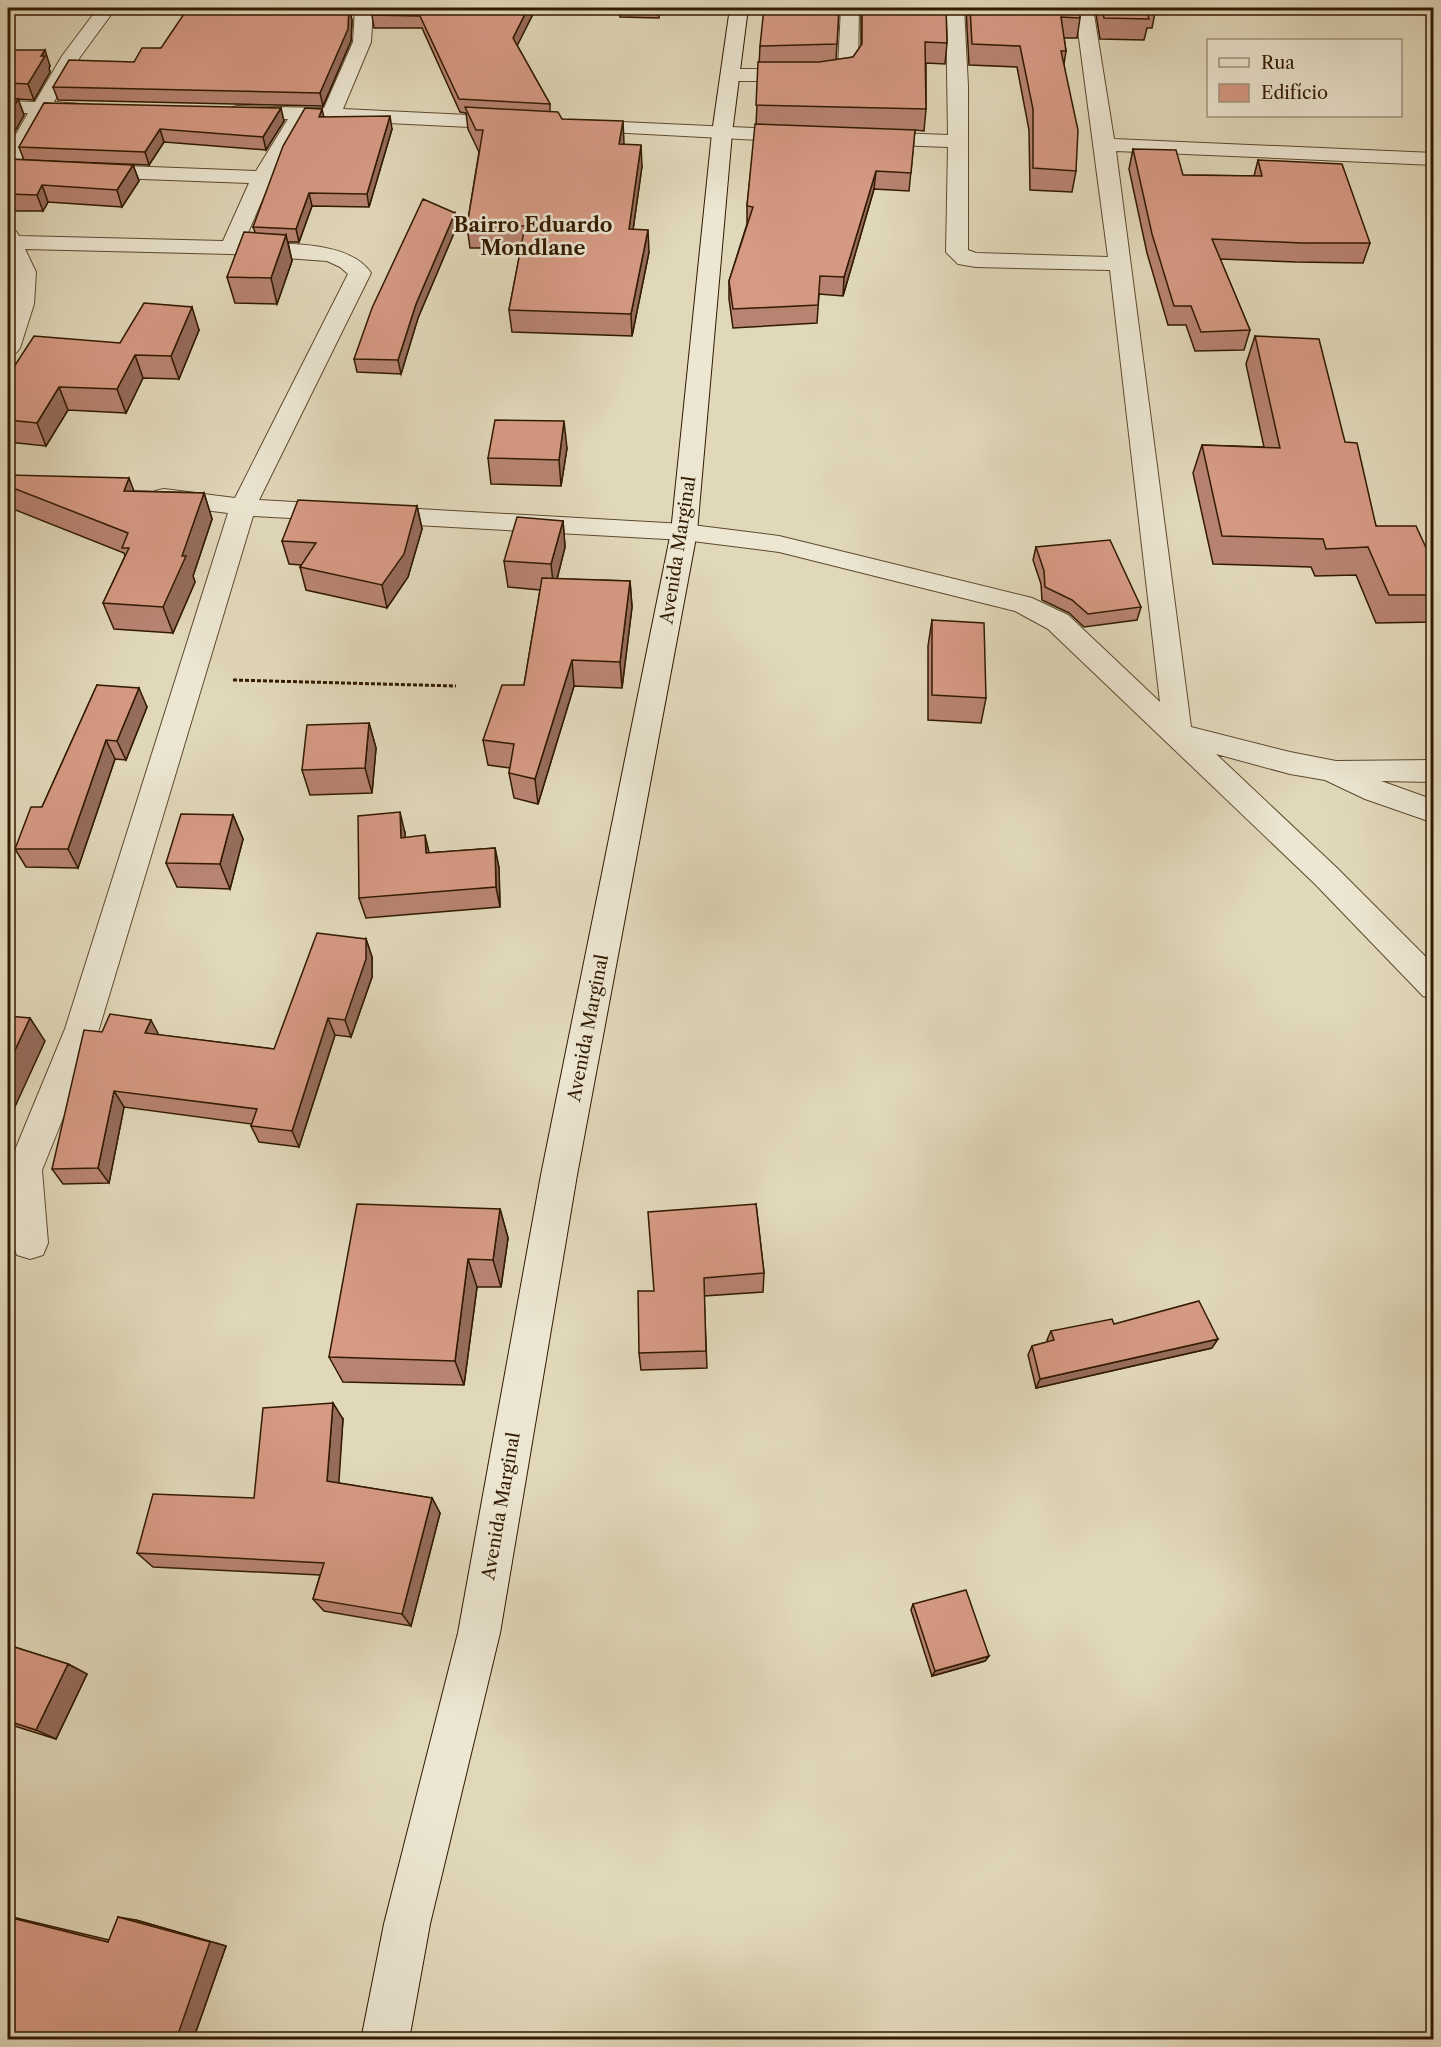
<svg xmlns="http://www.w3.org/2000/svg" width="1441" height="2047" viewBox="0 0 1441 2047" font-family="'Libre Caslon Text',serif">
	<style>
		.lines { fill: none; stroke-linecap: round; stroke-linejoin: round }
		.street-casing { stroke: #5e4a2e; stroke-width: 2 }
		.secondary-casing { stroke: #321a00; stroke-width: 2 }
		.path { stroke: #321a00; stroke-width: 3; stroke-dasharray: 4 2; stroke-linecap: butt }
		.street { fill: #ece6d2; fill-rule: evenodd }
		.secondary { fill: #ece6d2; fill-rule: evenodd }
		.wall { fill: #b88472; stroke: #321a00; stroke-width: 1.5 }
		.shaded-wall { fill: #966c5c; stroke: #321a00; stroke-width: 1.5 }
		.building { fill: #d69a84; stroke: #321a00; stroke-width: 1.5 }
		.labels { text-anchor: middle; stroke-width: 5; stroke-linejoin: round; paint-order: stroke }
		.street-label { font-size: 18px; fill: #321a00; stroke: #ece6d2 }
		.far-district-label { font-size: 20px; font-weight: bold; fill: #321a00; stroke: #ece6d2 }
	</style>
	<rect width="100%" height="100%" fill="#e1d8ba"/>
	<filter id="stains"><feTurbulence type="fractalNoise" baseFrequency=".00333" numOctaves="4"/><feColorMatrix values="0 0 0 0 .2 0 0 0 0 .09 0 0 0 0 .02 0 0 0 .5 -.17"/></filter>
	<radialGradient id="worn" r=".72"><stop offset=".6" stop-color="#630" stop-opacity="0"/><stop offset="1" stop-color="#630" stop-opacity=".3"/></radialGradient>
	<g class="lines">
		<g class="street-casing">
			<path id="street" d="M98,8H116L80,57L54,102L94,105L97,109L94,113L47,114L20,162L256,171L288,119L237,118L230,116L227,112L230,108L237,106L324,108L353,42L355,8H373L371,42L343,109L512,117L519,119L522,123L519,127L512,129L307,119L272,177L244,242C282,245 348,239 371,273L259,500L684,524L779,536L1032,598L1068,615L1160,702L1110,270L976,267L958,264L946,252L948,147L869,144L862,142L859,138L862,134L869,132L948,135L946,8H964L968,86V250L976,253L1108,257L1075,8H1093L1114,139L1434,153V165L1116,151L1191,727L1290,752L1336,761L1434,760V782L1381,781L1434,800V823L1365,799L1325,780L1290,774L1216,754L1337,868L1434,965V1000L1423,996L1315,884L1048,629L1015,611L779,552L684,540L253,516L99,1029L42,1170L48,1243L43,1255L30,1259L17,1255L12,1243L8,1167L65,1029L228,513L164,505L155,503L151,497L155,491L164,489L235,498L348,274L340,267L327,261L231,254L25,249L36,272L34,304L20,348L16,353L8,355V316L12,304L14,272L8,258V230L16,231L19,236L223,241L249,183L8,174V148L28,113H8V101L35,102L62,56Z
				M841,8H859L858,65L851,76L818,81H731L724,79L721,75L724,71L731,69H818L838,67Z
				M578,120L799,130L806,132L809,136L806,140L799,142L571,130L568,126L571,122Z"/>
		</g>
		<g class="secondary-casing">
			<path id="secondary" d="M730,8H748L732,133L697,532L577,1175L500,1633L430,1924L409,2040H361L384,1924L458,1633L541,1175L671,532L712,133Z"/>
		</g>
		<path class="path" d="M233,680L456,686"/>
		<use href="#street" class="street"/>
		<use href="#secondary" class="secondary"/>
	</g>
	<path class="wall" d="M349,8L352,20L351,41L323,106L58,100L53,87L134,62L161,48Z
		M372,8H536L517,45L550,104V112L562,119L624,144L642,166L633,230L649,252L632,336L512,332L509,310L521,248H470L467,226L479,152L468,129L466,113L460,112L422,28H374L372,15Z
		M619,8H660L659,18L620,17Z
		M839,8L836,60L853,57L861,46V8H946L947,43L945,64L926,63V109L924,131L915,130L909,191L874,189L843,296L819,294L817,323L733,328L729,299V281L747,224V206L756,124L760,46Z
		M966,8H1079L1080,18L1077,38H1064L1066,51L1064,64L1076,171L1072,192L1030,190L1029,130L1017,67L969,65Z
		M1095,8H1156L1152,28H1147L1144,40L1100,39Z
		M8,50L50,66L49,68L50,72L34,100L18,99L24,115L8,144Z
		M44,103L284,121L266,150L164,142L149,165L24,160L19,147Z
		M324,117L392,129L369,207L312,206L299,242H288L292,261L277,304L235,303L227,277L255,232L253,227Z
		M1133,149L1183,175L1254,176L1258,160L1370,243L1363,263L1295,262L1220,259L1250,330L1244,350L1195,351L1186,325H1168L1147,253L1129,169Z
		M8,159L133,165L139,181L122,207L48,202L43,211H8Z
		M457,226L418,318L401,374L357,372L354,359Z
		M199,330L179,379L143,378L126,413L68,410L46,446L8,442V376L120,343Z
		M1255,336L1345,442L1376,526L1434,565L1433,622L1376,623L1356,575L1315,576L1311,567L1213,564L1193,473L1202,445L1264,447L1246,364Z
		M567,448L561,486L491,484L488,458Z
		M8,475L134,491L204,493L212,519L193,576L195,582L173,633L114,629L103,603L125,556L124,553L8,507Z
		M417,506L422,529L408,577L387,608L306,590L300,567L301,565L289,564L282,541Z
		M563,521L565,547L557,579L630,581L632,607L622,688L574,686L538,804L514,798L509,773L510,768L488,765L483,740L524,685L540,590L508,587L504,561Z
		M1036,547L1141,607L1137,620L1084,627L1069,613L1042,600L1041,584L1033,560Z
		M932,620L986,698L981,723L928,720V646Z
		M97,685L147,707L126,760L115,759L78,868L26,867L15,849L42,807Z
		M369,723L376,748L372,793L310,795L302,770Z
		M233,815L243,839L230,889L177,887L166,863Z
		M405,833V837L429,853L495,848L499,868L500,907L366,918L359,898Z
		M366,939L372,957V977L351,1037L335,1035L299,1147L259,1142L251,1126L252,1124L124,1107L109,1183L63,1184L52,1169L102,1032L159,1035L274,1049Z
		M756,1204L764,1273L763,1292L704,1296L707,1368L641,1370L639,1353L654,1291Z
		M500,1209L508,1238L501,1287H477L464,1385L343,1382L329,1357Z
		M1114,1324L1212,1348L1036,1388L1028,1355L1032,1346L1048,1342L1047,1340L1051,1331Z
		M343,1419L338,1483L432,1498L440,1513L411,1626L324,1611L313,1599L320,1575L153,1567L137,1553L254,1498Z
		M913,1604L989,1656L985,1661L932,1676L911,1610Z
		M8,1645L68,1664L87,1674L56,1739L8,1724Z
		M8,1916L109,1940L136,1920L226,1946L193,2040H8Z"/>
	<path class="shaded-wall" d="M349,8L352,20L351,41L323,106L320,93Z
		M528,8H536L515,50L513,38Z
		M45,50L50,66L49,68L50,72L34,100L28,84Z
		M18,99L24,115L8,144V117Z
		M281,108L284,121L266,150L263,137Z
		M322,109L325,122L319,117Z
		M390,116L392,129L369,207L367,194Z
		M623,121L624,143L620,166L619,144Z
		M160,129L164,142L149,165L145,152Z
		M641,145L642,166L630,251L629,229Z
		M133,165L139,181L122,207L117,190Z
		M876,171L874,189L843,296L844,277Z
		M42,185L48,202L43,211L37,195Z
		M309,193L312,206L299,242L296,229Z
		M455,213L457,226L418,318L401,374L398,360L416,304Z
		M648,230L649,252L632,336L631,314Z
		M286,235L292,261L277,304L271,278Z
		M192,307L199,330L179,379L171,356Z
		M135,355L143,378L126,413L117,389Z
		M59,387L68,410L46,446L37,423Z
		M564,421L567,448L561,486L559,460Z
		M129,478L139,504L124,491Z
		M204,493L212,519L193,576L195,582L173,633L163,607Z
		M417,506L422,529L408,577L387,608L382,585Z
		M563,521L565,547L554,591L551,564Z
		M630,581L632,607L622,688L620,662Z
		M572,660L574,686L538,804L535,779Z
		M139,688L147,707L126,760L117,741Z
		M369,723L376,748L372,793L365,768Z
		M106,740L115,759L78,868L68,849Z
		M400,812L405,833L406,859L401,838Z
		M233,815L243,839L230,889L220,864Z
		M425,835L430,856L426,853Z
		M495,848L499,868L500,907L496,887Z
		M366,939L372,957V977L351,1037L345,1020Z
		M30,1018L45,1041L8,1122V1065Z
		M328,1018L335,1035L299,1147L292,1131Z
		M151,1020L160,1037L145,1033Z
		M114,1091L124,1107L109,1183L98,1168Z
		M500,1209L508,1238L501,1287L493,1260Z
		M468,1259L477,1287L464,1385L455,1361Z
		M1218,1339L1212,1348L1036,1388L1040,1379Z
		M333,1403L343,1419L338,1496L327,1481Z
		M432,1498L440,1513L411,1626L402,1614Z
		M989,1656L985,1661L932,1676L935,1671Z
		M68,1664L87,1674L56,1739L36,1730Z
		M118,1917L136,1920L226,1946L193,2040H176Z"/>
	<path class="building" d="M188,8H349L348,29L320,93L53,87L69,60L134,62L142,48H161Z
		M372,8H528L513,38L550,104L459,99L420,16L372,15Z
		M764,8H839L837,44L760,46Z
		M862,8H946L947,43L925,42L926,109L756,105L758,62H819L853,57L862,44Z
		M970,8H1079L1080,18L1061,17L1066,51H1061L1078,130L1076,171L1033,168V109L1020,46L972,44Z
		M1102,8H1146L1149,19L1104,18Z
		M8,50H45L41,56H45L28,84L8,83Z
		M8,99H18L8,117Z
		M44,103L281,108L263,137L160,129L145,152L19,147Z
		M465,107L558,112L562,119L623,121L619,144L641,145L629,229L648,230L631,314L509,310L525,226H467L483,130H476Z
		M305,108L322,109L319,117L390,116L367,194L309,193L296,229L253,227L283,146Z
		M755,124L915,130L911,173L876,171L844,277L820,276L818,305L733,309L729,281L753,207L747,206Z
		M1133,149L1176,150L1183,175L1262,176L1258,160L1342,164L1370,243H1302L1212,239L1250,330L1201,332L1191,306H1174L1152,234Z
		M8,159L133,165L117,190L42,185L37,195L8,194Z
		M423,199L455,213L416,304L398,360L354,359L372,308Z
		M244,232L286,235L271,278L227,277Z
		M144,303L192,307L171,356L135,355L117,389L59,387L37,423L8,420V376L34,336L120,343Z
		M1255,336L1319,339L1345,442L1357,443L1376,526H1416L1434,565V595H1389L1368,547L1326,549L1323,539L1222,536L1202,445L1280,448Z
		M495,420L564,421L559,460L488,458Z
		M8,475L129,478L124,491L204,493L182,556H186L163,607L103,603L129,548H122L128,533L8,486Z
		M298,500L417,506L404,554L382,585L300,567L316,543L282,541Z
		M517,517L563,521L551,564L504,561Z
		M1110,540L1141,607L1088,614L1072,600L1045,587L1044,571L1036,547Z
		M542,578L630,581L620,662L572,660L535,779L509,773L514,744L483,740L502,685H524Z
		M932,620L984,623L986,698L932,695Z
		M97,685L139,688L117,741L106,740L68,849H15L31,807H42Z
		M369,723L365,768L302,770L307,725Z
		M400,812L401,838L425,835L426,853L495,848L496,887L359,898L358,816Z
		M181,814L233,815L220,864L166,863Z
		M317,933L366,939V959L345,1020L328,1018L292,1131L251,1126L257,1109L114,1091L98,1168L52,1169L84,1030L102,1032L110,1014L151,1020L145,1033L274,1049Z
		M8,1016L30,1018L8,1065Z
		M357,1204L500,1209L493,1260L468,1259L455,1361L329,1357Z
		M756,1204L764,1273L704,1278L706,1351L639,1353L638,1291H654L648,1212Z
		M1199,1301L1218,1339L1040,1379L1032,1346L1054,1340L1051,1331L1112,1319L1114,1324Z
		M333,1403L327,1481L432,1498L402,1614L313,1599L324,1563L137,1553L153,1494L254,1498L263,1408Z
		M966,1590L989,1656L935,1671L913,1604Z
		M8,1645L68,1664L36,1730L8,1721Z
		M8,1917L108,1942L118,1917L210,1942L176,2040H8Z"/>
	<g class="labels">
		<g class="street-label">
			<text transform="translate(678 550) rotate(-81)" y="6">Avenida Marginal</text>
			<text transform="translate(588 1028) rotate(-79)" y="6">Avenida Marginal</text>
			<text transform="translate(501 1506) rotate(-80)" y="6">Avenida Marginal</text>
		</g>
		<g class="far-district-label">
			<text x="533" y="232">Bairro Eduardo<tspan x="533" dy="23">Mondlane</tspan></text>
		</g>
	</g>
	<rect width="1441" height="2047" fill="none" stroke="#e1d8ba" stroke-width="30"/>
	<rect x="9" y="9" width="1423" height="2029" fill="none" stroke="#321a00" stroke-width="3"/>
	<rect x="15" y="15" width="1411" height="2017" fill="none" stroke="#321a00" stroke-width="1.5"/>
	<rect x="1207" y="39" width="195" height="78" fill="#ece6d2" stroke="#a2947e" stroke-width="1.5"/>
	<rect x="1219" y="58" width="30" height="9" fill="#ece6d2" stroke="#a2947e" stroke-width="1.5"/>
	<text x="1261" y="69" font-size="18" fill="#321a00">Rua</text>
	<rect x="1219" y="84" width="30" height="18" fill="#d69a84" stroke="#a2947e" stroke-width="1.5"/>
	<text x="1261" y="99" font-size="18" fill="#321a00">Edifício</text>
	<rect width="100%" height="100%" filter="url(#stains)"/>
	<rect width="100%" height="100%" fill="url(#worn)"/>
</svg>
